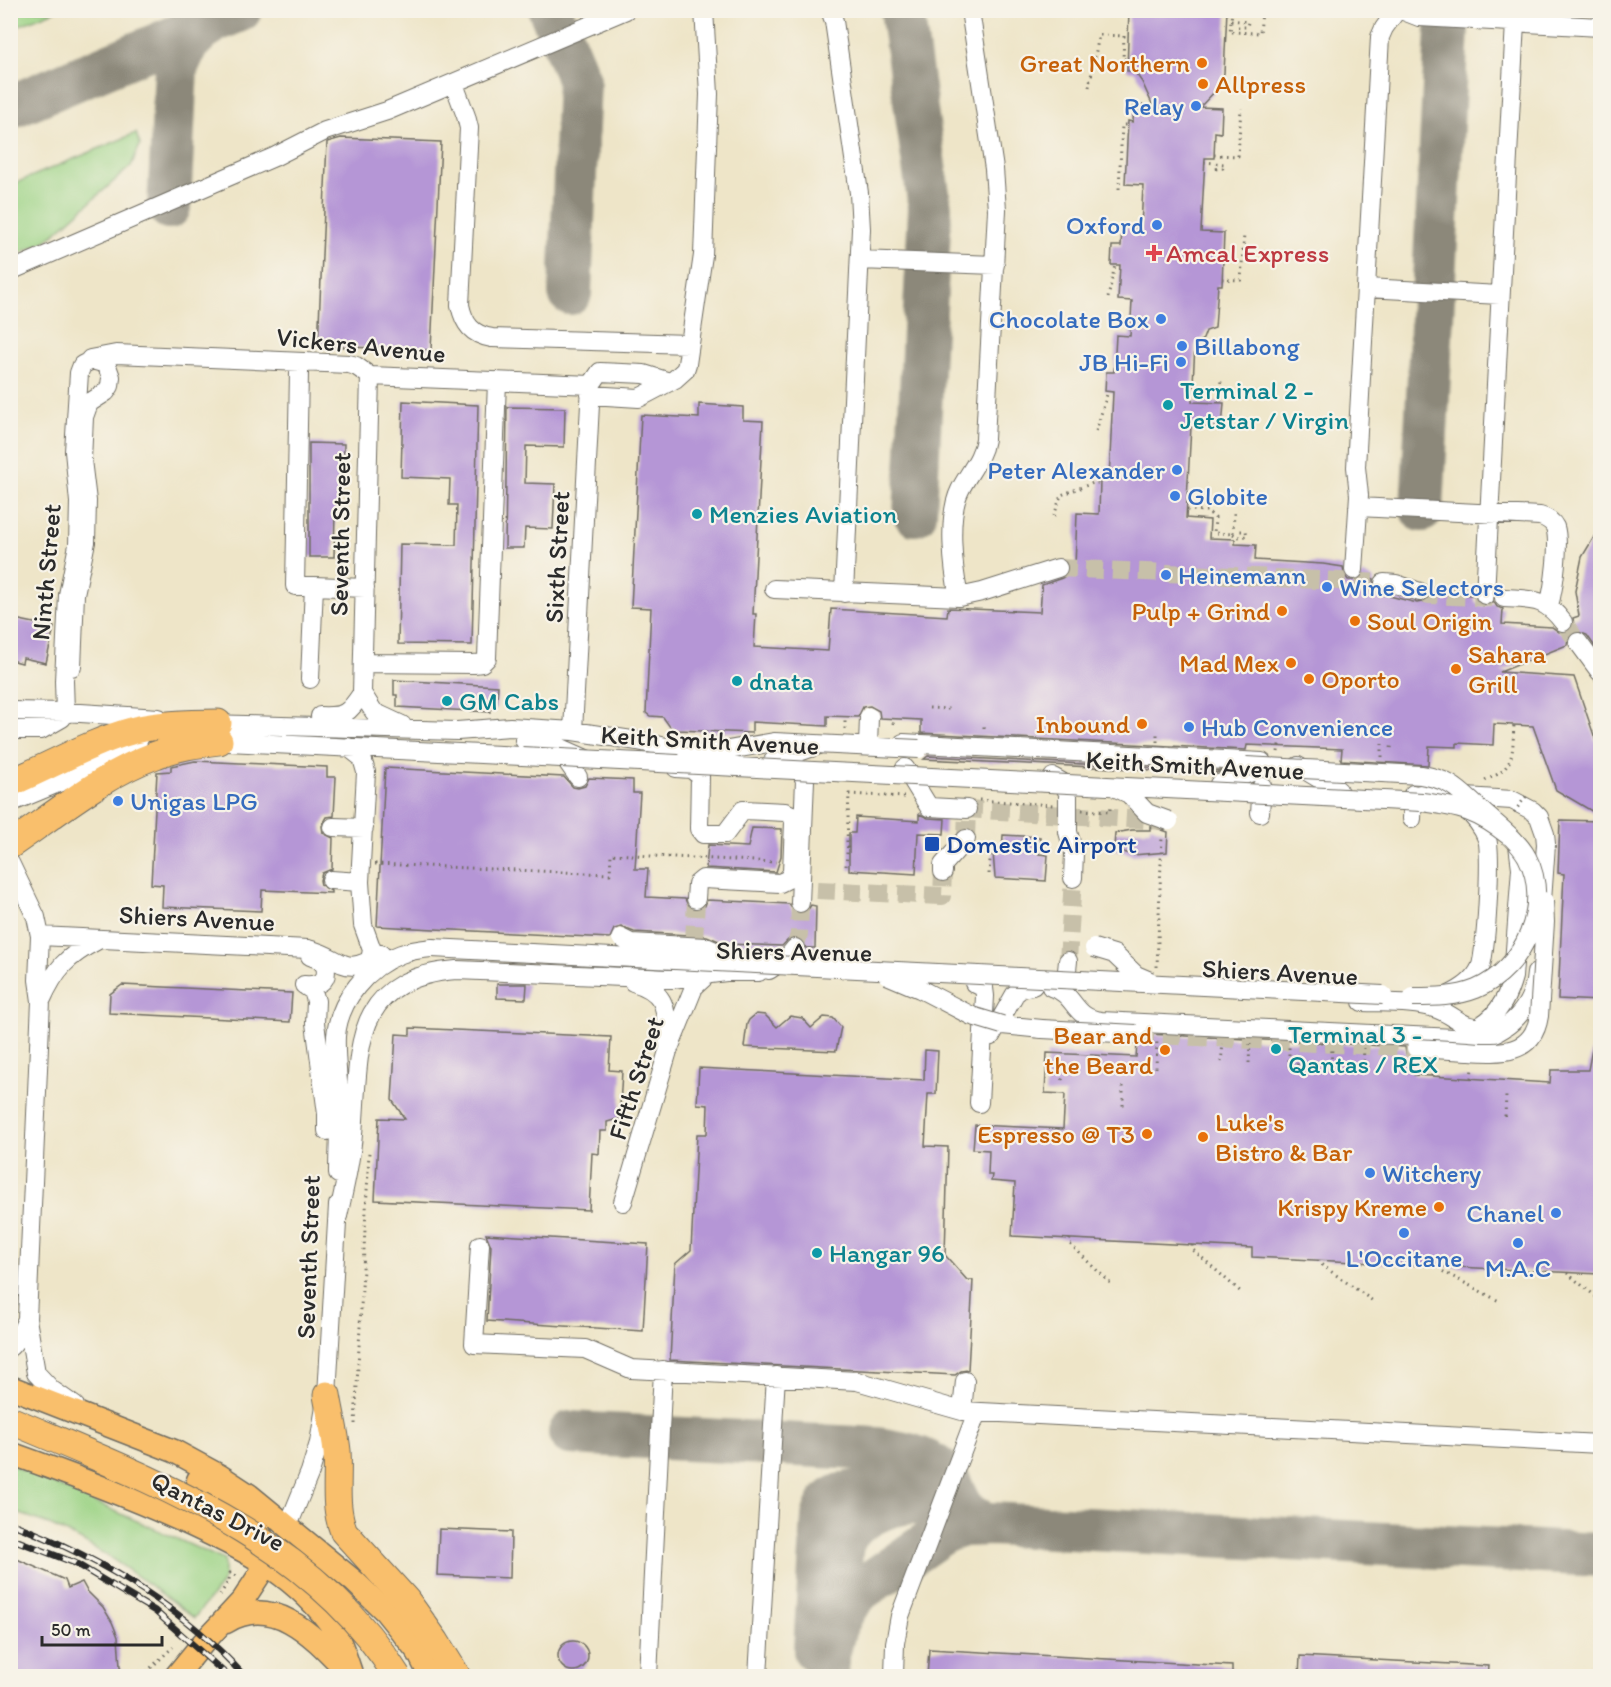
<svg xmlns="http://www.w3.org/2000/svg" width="1611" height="1687" viewBox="0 0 1611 1687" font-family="Itim,sans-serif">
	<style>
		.green { fill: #9cd385; stroke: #647f58; stroke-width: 1.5 }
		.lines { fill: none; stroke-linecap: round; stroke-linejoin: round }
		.taxiway { stroke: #8c887a; stroke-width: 44 }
		.building { fill: #b596d6 }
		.minor-tunnel { stroke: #c7c0a9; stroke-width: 18; stroke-dasharray: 18 9; stroke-linecap: butt }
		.minor-casing { stroke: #6f6c62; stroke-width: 20 }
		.major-casing { stroke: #6f6c62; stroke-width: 25 }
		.highway-casing { stroke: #6f6c62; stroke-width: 29 }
		.path { stroke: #6f6c62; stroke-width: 3; stroke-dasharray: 1.5 4.5; stroke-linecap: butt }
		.minor { stroke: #fff; stroke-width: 18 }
		.major { stroke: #f9bf6c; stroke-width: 22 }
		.highway { stroke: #f9bf6c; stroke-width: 27 }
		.rail-casing { stroke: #2b2b2b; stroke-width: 7 }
		.rail { stroke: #f7f3e8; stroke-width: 4.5; stroke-dasharray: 14; stroke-linecap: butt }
		.minor-bridge-casing { stroke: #6f6c62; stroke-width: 20; stroke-linecap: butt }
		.highway-bridge-casing { stroke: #6f6c62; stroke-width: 29; stroke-linecap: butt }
		.path-bridge { stroke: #6f6c62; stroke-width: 3; stroke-dasharray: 1.5 4.5; stroke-linecap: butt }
		.minor-bridge { stroke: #fff; stroke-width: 18 }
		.highway-bridge { stroke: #f9bf6c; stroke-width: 27 }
		.food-dot { fill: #e8710a; stroke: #f7f3e8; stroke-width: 2 }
		.shop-dot { fill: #3f7fe0; stroke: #f7f3e8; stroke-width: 2 }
		.health-dot { fill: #e0444e; stroke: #f7f3e8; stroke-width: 2 }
		.culture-dot { fill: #0f9aa8; stroke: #f7f3e8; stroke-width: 2 }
		.transit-dot { fill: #1a4fb4; stroke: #f7f3e8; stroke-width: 2 }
		.labels { text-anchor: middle; stroke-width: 4.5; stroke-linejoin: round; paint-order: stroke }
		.food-label { font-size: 26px; fill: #c56008; stroke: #f7f3e8; text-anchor: end }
		.shop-label { font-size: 26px; fill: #366cbe; stroke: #f7f3e8; text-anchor: start }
		.health-label { font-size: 26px; fill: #be3a42; stroke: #f7f3e8; text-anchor: start }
		.street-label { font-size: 26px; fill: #2b2b2b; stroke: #f7f3e8 }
		.culture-label { font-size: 26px; fill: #0d838f; stroke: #f7f3e8; text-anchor: start }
		.transit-label { font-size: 26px; fill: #164399; stroke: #f7f3e8; text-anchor: start }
	</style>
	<rect width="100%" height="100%" fill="#f7f3e8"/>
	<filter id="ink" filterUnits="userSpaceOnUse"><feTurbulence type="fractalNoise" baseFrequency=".0167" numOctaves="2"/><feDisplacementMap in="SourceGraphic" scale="12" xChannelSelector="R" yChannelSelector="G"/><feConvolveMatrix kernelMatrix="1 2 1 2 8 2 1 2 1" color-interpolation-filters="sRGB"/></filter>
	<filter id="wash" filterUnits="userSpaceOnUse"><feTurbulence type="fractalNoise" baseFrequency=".008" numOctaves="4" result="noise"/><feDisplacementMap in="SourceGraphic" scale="24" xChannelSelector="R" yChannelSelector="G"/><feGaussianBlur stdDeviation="1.35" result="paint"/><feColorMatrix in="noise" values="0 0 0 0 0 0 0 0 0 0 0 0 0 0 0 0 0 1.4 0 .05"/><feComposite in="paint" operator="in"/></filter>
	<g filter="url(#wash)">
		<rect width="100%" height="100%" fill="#eee5c8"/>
		<path class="green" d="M11,10H55V11L11,29Z
			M136,133L140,145L131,166L45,242L11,257V185Z
			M10,1464L224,1560V1578L220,1586L194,1618C137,1575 80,1531 11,1511Z"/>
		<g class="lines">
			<path class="taxiway" d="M550,10L579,80L570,293
				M902,10L930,208L915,514
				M10,107L240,10
				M169,207L176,68L187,44L202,29L210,24
				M1422,510L1448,10
				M570,1433L877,1449C897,1452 924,1456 940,1470C958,1487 951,1509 980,1521
				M840,1585C840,1571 839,1555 843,1542C853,1517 889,1503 914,1502
				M815,1650L823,1517C827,1502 834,1496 849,1493C876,1487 901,1491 926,1505C947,1516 948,1521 973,1524
				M827,1676L828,1655L835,1627L846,1606L860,1590L945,1531L963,1525L991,1524L1600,1555"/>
		</g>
		<g id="blocks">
			<path class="building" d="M1129,10H1227L1224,73L1218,88L1200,107L1222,108L1221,133L1215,132L1214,158H1205L1201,232L1224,233L1222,285H1218L1215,328L1206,331L1203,339L1195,345L1192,402L1224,403L1222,428L1191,426L1186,518L1210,520L1209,538L1235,539V544L1256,545L1255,560L1323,564L1343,567L1344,574L1348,580H1358L1364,574L1374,579V587L1378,593L1417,603L1427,601L1431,593L1474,595L1475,601L1479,605L1485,606L1494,602L1497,607L1503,609L1502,624L1552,627L1559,632L1564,633L1571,630L1574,625L1573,618L1579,616L1575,591L1582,557L1600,527V654L1587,635L1576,631L1568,637L1567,645L1500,672L1574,677L1600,753V816L1556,790L1533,726L1494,724L1493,745L1457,743V747L1429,746L1428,765L1341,760L1342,749L1247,745L1246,750L921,733V720L880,718L879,711L870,706L863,707L858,717L827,716V726L752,722V733L677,730L670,727L663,717L650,716L646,713L651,608L631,607L641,415L699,418V404L743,407V420L763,421L753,614H756L754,647L828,651L831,609L947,616L948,608L1040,612L1042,585L1062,578L1067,575L1069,567H1075L1077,513L1099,514L1100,480H1109L1113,392L1105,391L1106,372H1114L1116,335L1130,336L1132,301L1118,300L1120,265H1111L1112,246H1121L1122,227L1141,228L1143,185L1125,184L1128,121L1133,122L1134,104L1153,106L1142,82L1134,71H1127Z
				M341,138L441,142L431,350L318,346L327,142Z
				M403,401L478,405L472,645L398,644L400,544L456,545L457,505H449L450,479L401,477Z
				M507,407L565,408L564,447L526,446L525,483L555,484L553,529L525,528L524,548H505Z
				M309,443L344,444L343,478H340L339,510H335L334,557H309Z
				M10,618L54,627L46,663L23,658L22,663L10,660Z
				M394,680L498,686L496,709H490V712L397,707V695H394Z
				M928,756L1222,771L1216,773L924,759Z
				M195,761L327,767V777H336L334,816L327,817L322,826L323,833L333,838L332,869L322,873L320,880L321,885L331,891V893L262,890L261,911L162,907L163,885L151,884L157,772L171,771V766Z
				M385,768L564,777L573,787L578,788L585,786L589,778L633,780V793H640L635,869H648L646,897L685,899L689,908L696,910L705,906L707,900L789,904L794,912L799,914L806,913L811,905L816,906L815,948H806L803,940L796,937L790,938L782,946L726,944L707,936L634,932L621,927L614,929L610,938L377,926Z
				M919,814L928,818L945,819L944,834L918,833L916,874L849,870V833H855L856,817L919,821Z
				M1560,820L1600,821V1001L1558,999L1564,874L1558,873Z
				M1150,826L1168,832L1167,852L1133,855L1114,849L1115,833L1132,830H1150Z
				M752,828L782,829L781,856L776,872L706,868L708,845L748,847Z
				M1003,835L1040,837L1039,854L1048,855L1046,881L995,878L993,852H1002Z
				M497,984H527L526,999L497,998Z
				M122,985L292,993L290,1022L109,1013L110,994Z
				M756,1014L765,1015L777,1027L790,1016L802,1018L811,1028L824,1017L833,1018L841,1027L836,1051L744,1047L747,1024L749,1020Z
				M410,1028L611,1037L609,1070L622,1071L620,1106L621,1118L607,1122V1131H600L599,1154L592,1153L589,1210L375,1200L379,1118L405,1119L392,1100L396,1034L410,1035Z
				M1147,1034L1405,1047L1406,1054L1415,1059L1414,1075L1550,1083L1551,1070H1588L1594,1039L1600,1040L1599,1274L1252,1257V1248L1012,1236L1015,1183L991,1181L992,1175H988L989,1150L973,1149L975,1125L1063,1129L1065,1094L1045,1093L1047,1053L1136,1057L1137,1045L1145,1041Z
				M925,1050L938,1051L936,1094H928L925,1146L948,1147L945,1255L967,1280H973L968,1370L961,1371L955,1375L670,1360L675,1264L691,1250L697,1134H707L708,1105L697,1104L699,1068L924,1080Z
				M486,1234L648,1244L643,1331L487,1321L491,1246Z
				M439,1529L511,1532L510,1578L437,1575Z
				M10,1556L65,1580L68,1588L82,1582L87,1591L103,1607L112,1622L118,1637L120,1667L124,1677H10Z
				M558 1656a15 15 0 1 1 30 0a15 15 0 1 1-30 0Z
				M929,1649L1232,1666V1677H927Z
				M1300,1656L1489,1666L1488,1677H1299Z"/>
		</g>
	</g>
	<g filter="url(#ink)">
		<use href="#blocks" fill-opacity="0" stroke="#6f6c62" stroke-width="1.5"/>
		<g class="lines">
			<path class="minor-tunnel" d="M1058,568L1384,583
				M1420,592L1429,595L1499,598
				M1563,622L1578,642
				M966,839L967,809L1164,821
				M817,890L942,896L943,872
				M694,943L696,899
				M795,948L799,934L800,903
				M1068,961L1073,878
				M1136,1034L1416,1048"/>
			<g class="minor-casing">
				<path id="minor" d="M830,10L834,21L859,193L861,229L844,593
					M1401,10L1419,17L1600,27
					M454,84L466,116L469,128L460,305C464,324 472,335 492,338L689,344
					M860,260L995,265
					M10,271L274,157L325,131L387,111L626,10
					M1366,288L1500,295
					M90,359L116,354L349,364L356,366L370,376L591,385
					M299,372L295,586H314
					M370,376L362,693L374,712L402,725
					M591,385L600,372L644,374L670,382
					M590,395L639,398L675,379L685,370L687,364L703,255L709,94L704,10
					M1358,507L1540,516C1547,518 1552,521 1555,527C1560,542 1554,589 1549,605
					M1354,570L1359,495L1356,467L1380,37L1384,28L1397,10
					M1384,583L1396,584L1420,592
					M774,589L959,597L982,592L1058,568
					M1485,595L1515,22
					M959,597C953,568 947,516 960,490C969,472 982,459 985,439L997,210L994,169L970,10
					M1504,598C1533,600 1544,597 1563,622
					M1578,642L1600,672
					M363,663L474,664L482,663L487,658L497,381
					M310,679L314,586L365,588
					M10,711L65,712L159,718
					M320,716C345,717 348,714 362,693
					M209,724L457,731L510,727L573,731L638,741L704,755
					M10,730H41L62,718L65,712L64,681L68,595L78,545L79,502L74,451L79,373L82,365L92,360L102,363L107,366L111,377L110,386L106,392L89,403L84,417L82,460L87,501L86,542L75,594L72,667
					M573,731L591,385
					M524,740L550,743L586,759
					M208,741L522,756
					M903,743L1262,762
					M348,747L362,758L366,772L360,882L363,925L372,950L368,969
					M557,747L578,777
					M773,761L819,745
					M788,763L799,768L805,780L800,903
					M1298,766L1338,790
					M676,768L691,769L700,776L699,829L703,834H725L743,810L785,812L792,815L794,822L792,872L788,879L780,883L703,879L697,884L696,899
					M905,768L929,807L967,809
					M80,772L139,739
					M1053,777L1062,782L1068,793V832L1074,853L1073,878
					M1219,784L1266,767
					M1420,794L1512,800L1533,811L1539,817L1545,834L1546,844L1542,901
					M10,803L92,769
					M1260,813L1262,786
					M1412,819L1413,794
					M333,827L364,828
					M10,863L36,917L40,936L38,980L41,1001L27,1319L36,1373L52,1390L75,1406
					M943,872V865L966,839
					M331,880L360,882
					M40,936L308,949C345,958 341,979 381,954
					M769,970L786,959L795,948
					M633,982C670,993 665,1011 668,1044
					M974,983L984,988L985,996L979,1103
					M304,985L313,991L316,1001L315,1023L327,1114V1131
					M304,985C318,986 329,982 325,966L320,960L310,956
					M1051,987C1077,994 1071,1017 1101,1021L1475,1039C1508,1034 1534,1007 1536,973
					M1056,987L1066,980L1068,961
					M1449,995C1462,989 1474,981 1480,968C1486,956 1492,852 1487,839C1483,828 1474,816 1465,809
					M41,1001C55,969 67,956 98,940
					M1362,1002C1386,1003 1414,1001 1437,1009C1459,1017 1461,1030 1488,1027
					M1002,1025L1042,1029
					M1474,1029C1495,1020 1507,999 1513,977L1521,868L1518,845
					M991,1036L1015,994L1022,988L1033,986
					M338,1174C338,1148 340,1122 339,1096C338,1076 335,1056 336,1036C339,1000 367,967 401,954C411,950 422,949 432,948
					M623,1202L668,1051L694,987L707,975
					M338,1216C344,1189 351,1161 353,1134C360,1051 349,979 456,970L672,979L726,972H759
					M480,1245L474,1344L585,1349L631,1369L857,1381L962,1411L1600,1444
					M10,1347L18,1338L27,1319
					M962,1411L965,1381
					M288,1526L310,1472L319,1443L327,1395L338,1205
					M648,1676L663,1370
					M758,1676L776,1376
					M894,1676L895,1643L900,1616L977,1412"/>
			</g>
			<g class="major-casing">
				<path id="major" d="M10,1387L174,1451L220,1476L249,1495L355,1582L385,1611L418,1652L430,1676
					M10,1453C66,1473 122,1494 176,1518C235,1545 289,1569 329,1622C340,1638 346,1658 352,1676
					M198,1480C225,1497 252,1514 266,1545
					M226,1622C275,1592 316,1639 347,1671
					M176,1676L203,1643L243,1600L275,1551"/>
			</g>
			<g class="highway-casing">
				<path id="highway" d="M10,783C50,766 93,741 135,730C162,724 190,723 218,723
					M10,845C57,813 102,775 156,755C176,747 197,744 219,741
					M327,1395C330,1413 335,1432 337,1451C339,1479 333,1505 344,1532L406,1600L436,1642L457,1676"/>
			</g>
			<path class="path" d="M1232,10L1230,32L1260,33L1262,12
				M1231,20L1248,22L1247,27H1238
				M1089,87L1099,35L1124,36L1123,59H1127
				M1214,155L1238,156L1241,108
				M1204,162L1224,164L1223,168L1214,169
				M1119,189L1122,125H1127
				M1222,279L1241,280L1244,234
				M1108,298L1115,265
				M1220,401L1221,379
				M1096,431L1108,391
				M1187,510L1207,511L1215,518L1214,533L1233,534L1234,513
				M1054,516L1061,495L1093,483H1100
				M1233,534L1238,537L1247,536L1246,531H1238
				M929,708L949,709
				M893,724L894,718
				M1043,726L1044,735
				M984,728V723
				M845,729V717
				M1107,734V729
				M1157,742V732
				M1391,748L1392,744
				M1278,752L1280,738
				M1382,757V744
				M1485,780C1516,769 1512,753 1514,725
				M979,800L1053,805
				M1082,810L1110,812V804
				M847,842L849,794L904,797
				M375,864L610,874L611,854L776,862
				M846,866L848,842
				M989,874L991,847H997V852
				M1157,967L1162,836
				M1221,1062L1223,1044
				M1249,1063L1250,1044
				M1297,1065L1298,1060
				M1289,1067V1047
				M1363,1067L1364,1048
				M1156,1068L1157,1040
				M1331,1070L1332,1048
				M1432,1076L1433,1066
				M1471,1078L1472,1068
				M1062,1080L1064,1075
				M1123,1086V1107
				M1505,1116L1506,1096
				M1070,1239L1069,1243L1110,1283
				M1192,1245V1249L1242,1293
				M1319,1260V1263L1373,1301
				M1442,1266V1271L1499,1301
				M1567,1273L1600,1300
				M355,1424L369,1152
				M220,1595L229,1580L230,1573L237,1576
				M142,1676L173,1647"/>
			<use href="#minor" class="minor"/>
			<use href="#major" class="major"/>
			<use href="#highway" class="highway"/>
			<g class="rail-casing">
				<path id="rail" d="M10,1523C98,1557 182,1606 244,1676
					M10,1538L75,1563L155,1611L228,1676"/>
			</g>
			<use href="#rail" class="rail"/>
			<g class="minor-bridge-casing">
				<path id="minor-bridge" d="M868,746L869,717
					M522,756L1422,802C1460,807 1478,811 1509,836
					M688,757L774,742L919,749
					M1246,766L1421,775C1453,780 1459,791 1482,811C1497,825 1517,839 1527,857C1552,905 1524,969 1476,989C1456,997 1434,997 1413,997
					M1116,788L1129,794L1147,813L1169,821
					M621,938L631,943L706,947L731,958
					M432,948L1383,995
					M1094,948L1114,954L1136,975L1150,981
					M887,975L920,989L972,1016L1002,1025
					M1042,1029L1136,1034
					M1416,1048C1433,1049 1451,1050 1468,1051C1499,1053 1533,1056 1539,1016L1545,922L1544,901"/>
			</g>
			<g class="highway-bridge-casing">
				<path id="highway-bridge" d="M10,1420C153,1481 312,1538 397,1676"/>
			</g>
			<path class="path-bridge" d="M1514,812L1528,794"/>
			<use href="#minor-bridge" class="minor-bridge"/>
			<use href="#highway-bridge" class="highway-bridge"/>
		</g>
	</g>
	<g class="food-dot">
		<circle cx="1202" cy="63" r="6"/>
		<circle cx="1203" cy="84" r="6"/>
		<circle cx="1282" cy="611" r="6"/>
		<circle cx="1355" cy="621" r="6"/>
		<circle cx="1291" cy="663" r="6"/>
		<circle cx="1456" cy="669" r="6"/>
		<circle cx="1309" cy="679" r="6"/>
		<circle cx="1142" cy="724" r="6"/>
		<circle cx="1165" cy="1050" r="6"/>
		<circle cx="1147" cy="1134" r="6"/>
		<circle cx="1203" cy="1137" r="6"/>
		<circle cx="1439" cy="1207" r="6"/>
	</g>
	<g class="shop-dot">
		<circle cx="1196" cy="106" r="6"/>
		<circle cx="1157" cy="225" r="6"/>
		<circle cx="1161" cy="319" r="6"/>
		<circle cx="1182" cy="346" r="6"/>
		<circle cx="1181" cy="362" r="6"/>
		<circle cx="1177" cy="470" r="6"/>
		<circle cx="1175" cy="496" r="6"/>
		<circle cx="1166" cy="575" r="6"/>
		<circle cx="1327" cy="587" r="6"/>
		<circle cx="1189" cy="727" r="6"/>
		<circle cx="118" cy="801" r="6"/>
		<circle cx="1370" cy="1173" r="6"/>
		<circle cx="1556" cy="1213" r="6"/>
		<circle cx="1404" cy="1233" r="6"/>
		<circle cx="1518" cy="1243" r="6"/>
	</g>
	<path class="health-dot" d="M1151 244h6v6h6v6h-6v6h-6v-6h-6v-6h6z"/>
	<g class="culture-dot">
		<circle cx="1168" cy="405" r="6"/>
		<circle cx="697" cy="514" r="6"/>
		<circle cx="737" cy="681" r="6"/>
		<circle cx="447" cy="701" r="6"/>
		<circle cx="1276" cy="1049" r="6"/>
		<circle cx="817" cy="1253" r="6"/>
	</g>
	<rect class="transit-dot" x="924" y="836" width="16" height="16" rx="3"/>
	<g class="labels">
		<g class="food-label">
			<text x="1190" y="72">Great Northern</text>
			<text x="1215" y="93" text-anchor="start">Allpress</text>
			<text x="1270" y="620">Pulp + Grind</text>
			<text x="1367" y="630" text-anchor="start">Soul Origin</text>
			<text x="1468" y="663" text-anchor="start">Sahara<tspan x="1468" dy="30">Grill</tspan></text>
			<text x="1279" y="672">Mad Mex</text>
			<text x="1321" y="688" text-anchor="start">Oporto</text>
			<text x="1130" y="733">Inbound</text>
			<text x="1153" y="1044">Bear and<tspan x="1153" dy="30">the Beard</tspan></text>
			<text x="1215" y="1131" text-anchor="start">Luke's<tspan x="1215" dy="30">Bistro &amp; Bar</tspan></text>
			<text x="1135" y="1143">Espresso @ T3</text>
			<text x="1427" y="1216">Krispy Kreme</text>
		</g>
		<g class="shop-label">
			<text x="1184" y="115" text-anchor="end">Relay</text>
			<text x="1145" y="234" text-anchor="end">Oxford</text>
			<text x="1149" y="328" text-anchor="end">Chocolate Box</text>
			<text x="1194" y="355">Billabong</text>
			<text x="1169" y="371" text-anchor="end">JB Hi-Fi</text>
			<text x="1165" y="479" text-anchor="end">Peter Alexander</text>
			<text x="1187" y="505">Globite</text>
			<text x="1178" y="584">Heinemann</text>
			<text x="1339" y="596">Wine Selectors</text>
			<text x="1201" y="736">Hub Convenience</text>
			<text x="130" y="810">Unigas LPG</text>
			<text x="1382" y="1182">Witchery</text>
			<text x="1544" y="1222" text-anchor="end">Chanel</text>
			<text x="1404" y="1267" text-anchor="middle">L'Occitane</text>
			<text x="1518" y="1277" text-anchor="middle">M.A.C</text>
		</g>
		<g class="health-label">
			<text x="1166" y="262">Amcal Express</text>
		</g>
		<g class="street-label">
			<text transform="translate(361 345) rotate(6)" y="9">Vickers Avenue</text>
			<text transform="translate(340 534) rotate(-89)" y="9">Seventh Street</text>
			<text transform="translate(557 557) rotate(-87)" y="9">Sixth Street</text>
			<text transform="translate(46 572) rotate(-85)" y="9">Ninth Street</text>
			<text transform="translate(710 740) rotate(3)" y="9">Keith Smith Avenue</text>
			<text transform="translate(1195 765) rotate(3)" y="9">Keith Smith Avenue</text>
			<text transform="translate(197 918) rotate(3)" y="9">Shiers Avenue</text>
			<text transform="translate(794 951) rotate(1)" y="9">Shiers Avenue</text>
			<text transform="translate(1280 972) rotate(3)" y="9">Shiers Avenue</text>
			<text transform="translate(636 1078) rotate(-72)" y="9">Fifth Street</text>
			<text transform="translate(308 1257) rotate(-88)" y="9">Seventh Street</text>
			<text transform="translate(218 1511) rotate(27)" y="9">Qantas Drive</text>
		</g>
		<g class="culture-label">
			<text x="1180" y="399">Terminal 2 -<tspan x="1180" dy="30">Jetstar / Virgin</tspan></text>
			<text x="709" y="523">Menzies Aviation</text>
			<text x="749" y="690">dnata</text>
			<text x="459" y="710">GM Cabs</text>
			<text x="1288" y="1043">Terminal 3 -<tspan x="1288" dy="30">Qantas / REX</tspan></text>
			<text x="829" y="1262">Hangar 96</text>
		</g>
		<g class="transit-label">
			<text x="946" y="853">Domestic Airport</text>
		</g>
	</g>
	<rect width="1611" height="1687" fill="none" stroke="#f7f3e8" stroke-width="36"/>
	<path d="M42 1636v9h120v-9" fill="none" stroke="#2b2b2b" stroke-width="3"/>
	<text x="51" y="1636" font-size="18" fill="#2b2b2b" stroke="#f7f3e8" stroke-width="4.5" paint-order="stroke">50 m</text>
</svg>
